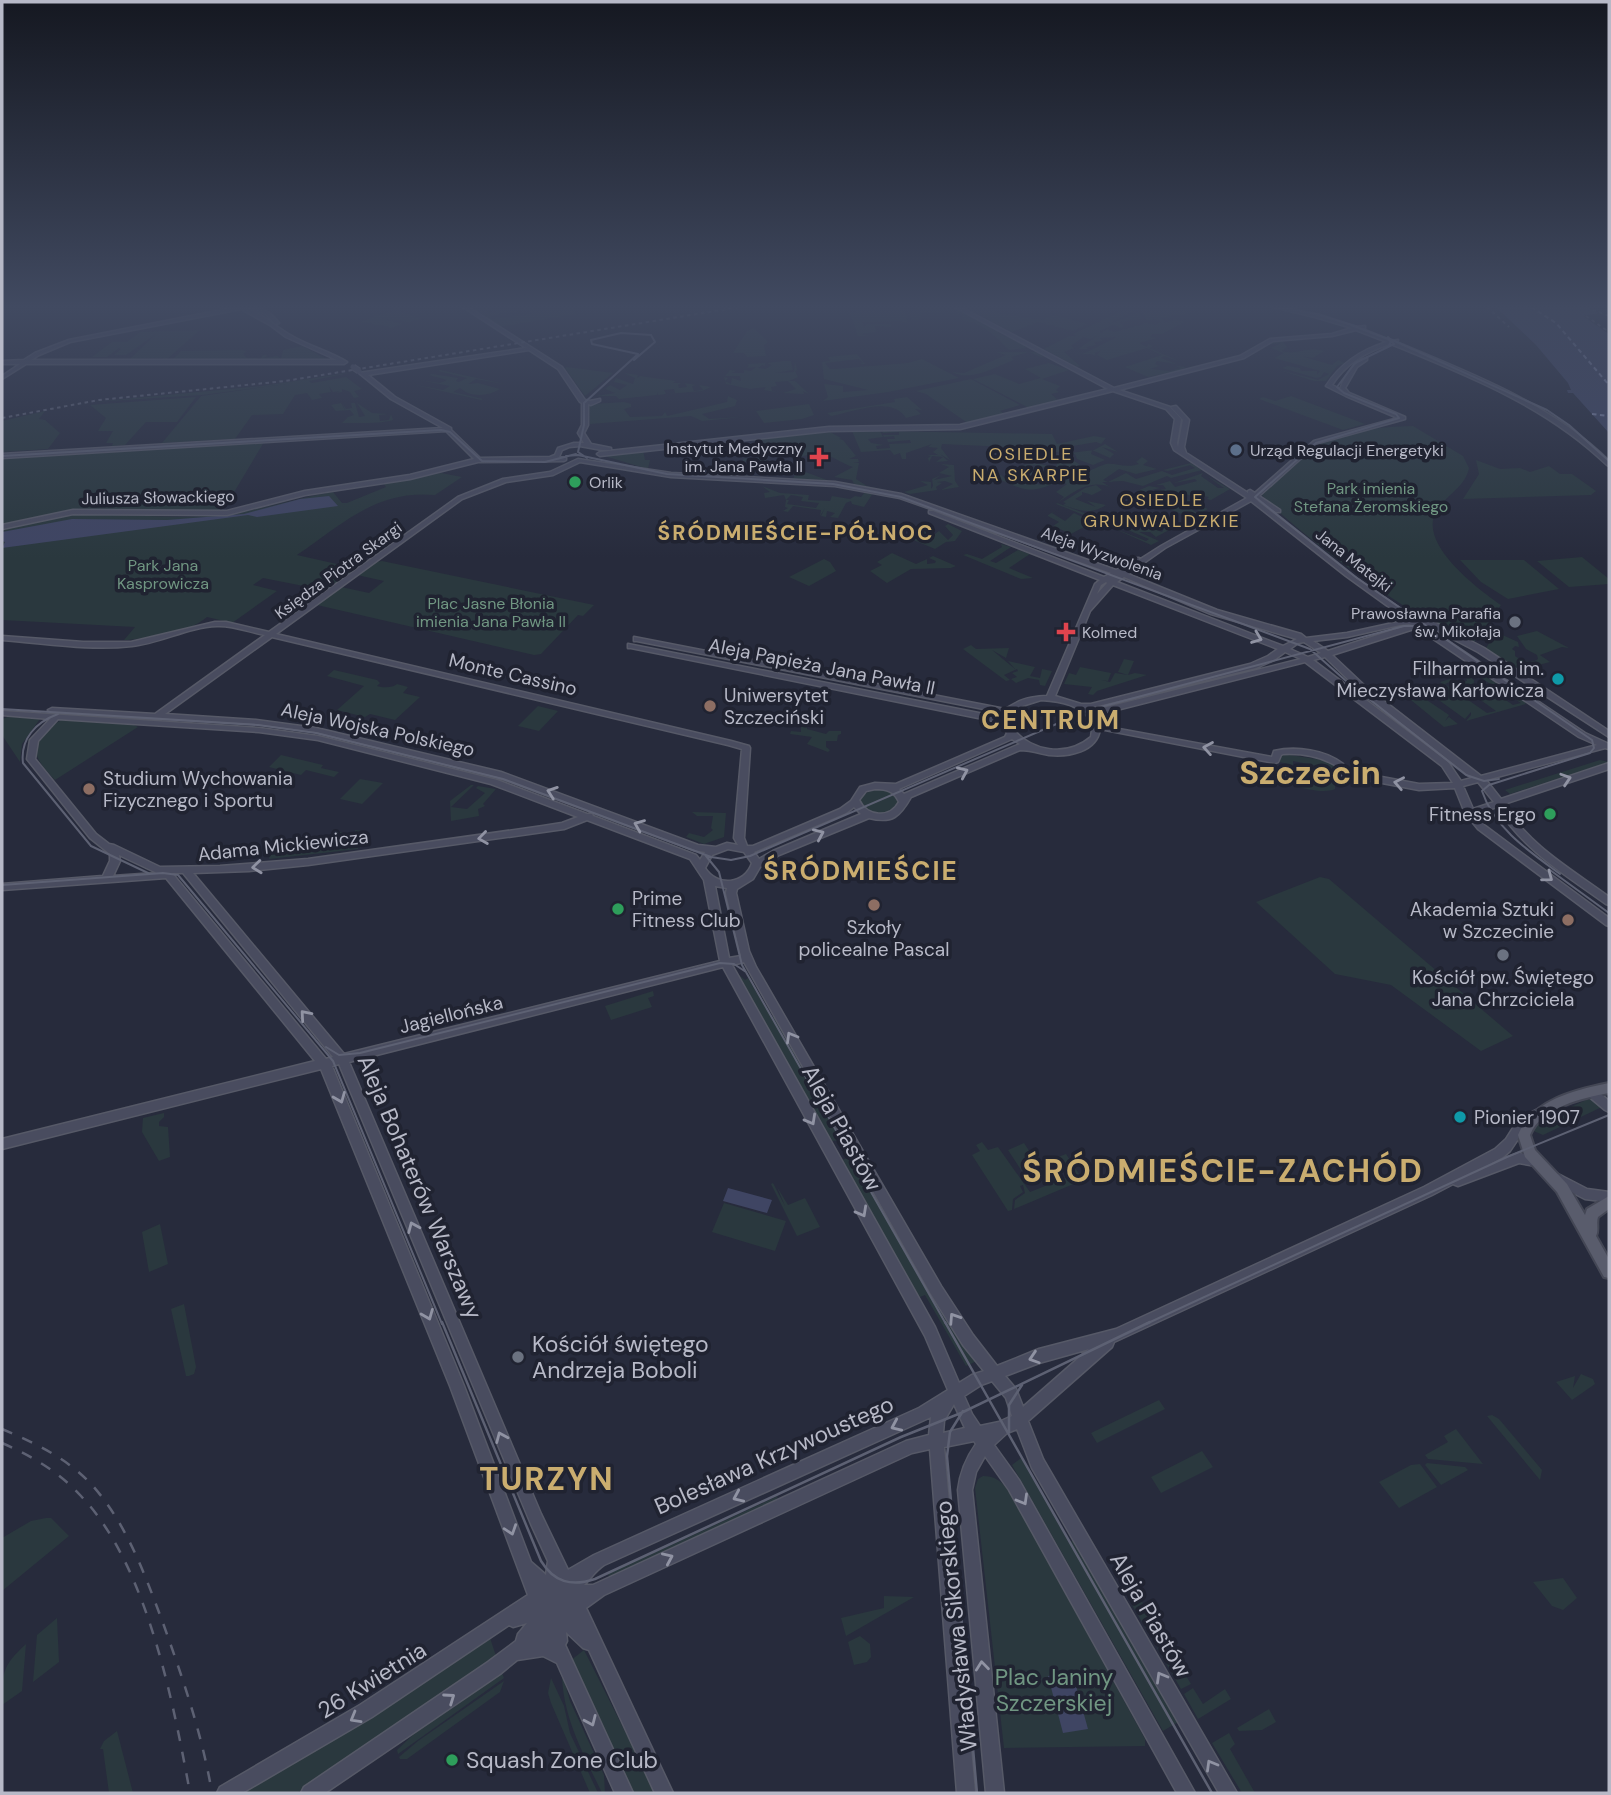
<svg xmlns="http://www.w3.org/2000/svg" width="1611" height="1795" viewBox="0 0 1611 1795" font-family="'DM Sans',sans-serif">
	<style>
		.green { fill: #2a383e }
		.water { fill: #3f4563 }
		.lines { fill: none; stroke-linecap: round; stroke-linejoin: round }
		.ferry { stroke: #8289ab; stroke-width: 2; stroke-dasharray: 4.5 3.5; stroke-linecap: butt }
		.secondary-casing { stroke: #565967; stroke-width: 3 }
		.primary-casing { stroke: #444755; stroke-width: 4 }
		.secondary { fill: #494c5f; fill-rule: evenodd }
		.primary { fill: #595c6c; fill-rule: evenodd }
		.tram-far1 { stroke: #5d6173; stroke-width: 2 }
		.tram { stroke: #5d6173; stroke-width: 2.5 }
		.rail-far1 { stroke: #5d6173; stroke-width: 2; stroke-dasharray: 3.5 3.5; stroke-linecap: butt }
		.rail { stroke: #5d6173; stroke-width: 2.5; stroke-dasharray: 11 11; stroke-linecap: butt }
		.secondary-bridge-casing { stroke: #565967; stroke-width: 7; stroke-linecap: butt }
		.secondary-bridge { stroke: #494c5f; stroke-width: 5 }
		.oneway { stroke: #9093a3 }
		.service-dot { fill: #5c6f8a; stroke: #202331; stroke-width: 2.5 }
		.health-dot { fill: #e0444e; stroke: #202331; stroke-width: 2.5 }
		.leisure-dot { fill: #2e9e5b; stroke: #202331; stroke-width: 2.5 }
		.worship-dot { fill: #6b7280; stroke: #202331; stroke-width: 2.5 }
		.culture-dot { fill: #0f9aa8; stroke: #202331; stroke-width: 2.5 }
		.education-dot { fill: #8d6e63; stroke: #202331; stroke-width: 2.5 }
		.labels { text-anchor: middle; stroke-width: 7; stroke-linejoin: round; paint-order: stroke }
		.far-poi-label { font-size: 16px; fill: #b7b9c7; stroke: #202331; text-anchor: start }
		.far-park-label { font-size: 16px; fill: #709682; stroke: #202331 }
		.far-street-label { font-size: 16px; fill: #b7b9c7; stroke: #202331 }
		.far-neighbourhood-label { font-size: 18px; letter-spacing: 2px; fill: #caad6f; stroke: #202331 }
		.street-label { font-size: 19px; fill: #b7b9c7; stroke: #202331 }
		.poi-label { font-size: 19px; fill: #b7b9c7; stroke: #202331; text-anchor: start }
		.far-district-label { font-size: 21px; font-weight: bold; letter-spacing: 2px; fill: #caad6f; stroke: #202331 }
		.near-street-label { font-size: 23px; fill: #b7b9c7; stroke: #202331 }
		.near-poi-label { font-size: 23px; fill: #b7b9c7; stroke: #202331; text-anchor: start }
		.near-park-label { font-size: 23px; fill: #709682; stroke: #202331 }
		.district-label { font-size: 26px; font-weight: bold; letter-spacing: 2px; fill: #caad6f; stroke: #202331 }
		.near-district-label { font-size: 32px; font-weight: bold; letter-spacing: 2px; fill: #caad6f; stroke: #202331 }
		.town-label { font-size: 33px; font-weight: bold; fill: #caad6f; stroke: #202331 }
	</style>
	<rect width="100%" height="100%" fill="#272b3c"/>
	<path class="green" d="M396,307H404L399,309L401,312L421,319L406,323L409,322L381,318L402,324L389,329L390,327L362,322C377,315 378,315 395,311L391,308Z
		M469,307L474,309L499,307L484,310L491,313L514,307L512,309L547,307L497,314L490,317L492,319L532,314L529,311L532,310H551L549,311L567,307L573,308L576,314L499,327Z
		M874,307H886L868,314L901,307L905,311L908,324L902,321L863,322L864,328L866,324H891V327L875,326L876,332L860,334L869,336H858L850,313Z
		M909,307L912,310L923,309H916L915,307H956L994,327L999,331L998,333L1027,345L1024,346L1026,348L1009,350C996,337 981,321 963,321L961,315L954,311L921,312L920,319L911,320Z
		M964,307H983L1002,314L1043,320L1054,315L1088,324L1073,331L1038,322L1012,332Z
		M1126,309L1133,311L1107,325L1139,312L1137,310H1148L1139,311L1141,319L1119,322L1123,325L1122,328L1113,325L1100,331L1101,334L1090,339L1083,337L1071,346L1074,348L1064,352L1080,366L1077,367L1044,349L1069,336H1076L1073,334Z
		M1159,310L1196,312L1161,318L1166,322L1174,320L1172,318L1185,322L1162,334H1152L1151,337L1157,338L1139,343L1147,347L1148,344L1153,346L1149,348L1181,362L1164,356L1161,358L1177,364L1157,361L1155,364L1159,366L1150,369L1170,371L1181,368L1175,366L1186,367L1183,369H1188L1148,377L1125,367L1162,355L1147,348L1107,360L1097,355L1100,351L1095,353V356L1091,354L1072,353L1083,354L1117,337L1100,338L1103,341L1094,342L1096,345L1086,347L1088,349H1078L1107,329L1114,332L1144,324L1142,322L1155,325L1162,322L1155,319L1146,320L1144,313Z
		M754,328L768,342L764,345L766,356L747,357L744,353H733L747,331Z
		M200,330L166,360H162L163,358L130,359L156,334L126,355H114L121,349L119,348L107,357H92L112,342H127L140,332Z
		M1281,339L1287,347L1282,351C1295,356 1306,346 1324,351L1313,358L1301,356L1332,365L1338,360L1345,363L1337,366L1326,381H1314L1276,369L1318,380L1329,374L1324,372L1321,377L1316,378L1282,368L1288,366L1300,368L1301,371H1317V375L1320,371L1274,358L1284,353L1271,348L1281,343L1264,345Z
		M302,346L330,361L260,360L263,355H267L265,358L277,356L281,359L283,350Z
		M240,350L247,351L243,354L247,358H258L256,361H171L181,351Z
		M996,352H1035L1042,354L1043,358L1029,352L1011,357L1014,360C995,367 971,382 952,372L964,373L1006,355Z
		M857,354L865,364H859L863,363L859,359L825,363L830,369H834L908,363L922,359L959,378L888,392L823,401L828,397L824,384L843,386V392L868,390L824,379L822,362L830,361L828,357Z
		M783,361H791L793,370L775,373L794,372L795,361L797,370L795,371L798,377L789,381H795L809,394L803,391L804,394L783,393L796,389L788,381L775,382L777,386L771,387L772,391L781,393L764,390L766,387L750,389L726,384L724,377L728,378L725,381L731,384L732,378L741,381L740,376H725L730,370L736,371L731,373H744V370L751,371L756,367L747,368L749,365L747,364L765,363V366L762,365L758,368L766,369L772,365L767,363Z
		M1049,363L1069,370L1042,379L1060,386L1056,390L1059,392L1051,394L1058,400L1029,408L973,379L995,374L1019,384L1041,378L1025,369Z
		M567,367L613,373L585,396L565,368Z
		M440,370L509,385L476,379L468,384L478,383L500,389C487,397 470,397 460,388L453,392L483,399L481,400L411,384L443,390L450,386L419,380L440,383L447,380L429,375L432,374L458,378L456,381L459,382L467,378L438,371Z
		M354,372L309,381L312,383L346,377L362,389L354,391L359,397L354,398L350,392L342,389V392L336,393L340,391L333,392L329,386L331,392L319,394L322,398L312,400L307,393L295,395L283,414L252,415L235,439L162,443L201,396L293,383L202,395L93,402L262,386Z
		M624,373L638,375L637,378L640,376L676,381L673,383H681L678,385L679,388L687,387L685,383L696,385L692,386L694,391L703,390L699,385L711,387L702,391L667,394L675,393L674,389L664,390L666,394L658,395L657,392V395L619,399L616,396H596L615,393L605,389L610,385L620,390L627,385L614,382L616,378L633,384L635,378Z
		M971,379L1020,405L1000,411L1005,414L969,424L926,394L916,391Z
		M728,396L737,400L735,406L702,414L709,419L742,417L702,421L691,416L590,424L589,406L593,404L624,402L631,404V407L624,409L630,417L662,416L665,412L667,416L727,402Z
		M1291,396L1365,424L1343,430L1259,399L1263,397L1275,401Z
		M196,397L177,422H146L125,445L112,446L113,443H106L113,431H98L106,418L90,405Z
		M907,397L922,410L915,409L921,414L906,418C892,395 853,412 831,416L827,413L895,402L894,399Z
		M341,403L345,410L343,404L346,409L352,408L351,403H355L359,417L365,416L357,403L372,413L388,414L379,415L380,421L389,420L391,414L393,420C379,424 359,423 342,423L348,417L354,415L350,410L336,411L331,405Z
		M809,404L814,415L802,419L764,423L756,411Z
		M45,411L39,419L45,420L60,433L48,449L2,452V421Z
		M1413,426L1463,456L1469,468C1466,485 1449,494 1439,507C1412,540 1478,589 1501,605L1475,641C1437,638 1287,526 1261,494L1318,445C1347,430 1380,427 1413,426Z
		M852,431H880L883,437L868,439L871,443L884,445L876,446L877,449L890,448L889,444L911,443L910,440L888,442L887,439H895L894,436L884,437L883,435H899V432L883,433L882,431L1052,434L1057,444L1094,436L1106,438L1101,444L1096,442L1067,447L1069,450L1045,454L1028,448L942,444L941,448L950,460L940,454L948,461L936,462L943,457L932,456L929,462L928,458L931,456L927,455H938L933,452L938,448L928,447L932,444L906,453V459H902L900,453L894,455L890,450L861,452Z
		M830,432L841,438L839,439L843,440L856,456L849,459H858L859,462H853L859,463L856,479L867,486L888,491L854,484L852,480L834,477L853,467C829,458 827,447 797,458L782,449L770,451L752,440Z
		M264,442L230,499L218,512L70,511L2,526V458Z
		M1105,444L1118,452L1102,447L1114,454L1110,458L1092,450L1091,454L1105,460L1093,465L1077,459L1075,454L1062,457L1068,463L1074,461L1087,469H1072L1053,457L1069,469L1056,467L1058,462L1046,456L1094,450Z
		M625,450H643L645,460H650L648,469L601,455L608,451Z
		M753,456H755L789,468L792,467L827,480L793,479L795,474L783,473V471L759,472L767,471L766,467L757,466L753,471L739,469V465H748L749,461L742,462L744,458L758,462L757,457Z
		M1142,457L1148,461L1143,465L1157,469L1136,474L1119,469L1103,480L1108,482L1126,473L1136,479L1162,471L1172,475L1195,468L1190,465L1168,471L1163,470L1191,463L1202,470L1171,478L1167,476L1143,486L1123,481L1102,482L1110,487C1089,479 1074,492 1057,503L1090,515L1086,516L1056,504L1064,497L1056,492L1067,484L1058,481C1030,496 1022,489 996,478L1001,475C1010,484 1026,479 1040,485L1044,483L1020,472L1012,475L1016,473L1012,471L1019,468L1028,471L1035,467L1059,478L1063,476L1038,465L1021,466C1039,459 1058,470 1075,473C1087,474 1096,467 1106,464C1115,462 1124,469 1139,464L1136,462Z
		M1476,460L1500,469L1520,468L1530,472L1549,466L1560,474H1572L1596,491L1591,495L1463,499L1479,474Z
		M941,464L954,465L955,481L959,487L941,490L953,484L945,481L937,482L942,483L936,487L937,490L910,494L904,492L928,485L920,481L931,482V489L933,486L932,479L941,475L934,480L952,476L939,473L949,467Z
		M441,473L462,477L435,495C376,490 344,523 297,555L359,569L334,585L329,591L263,578L253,585L277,591L232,623L207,617C187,634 153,637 128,640H124L135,627L2,620V530C24,524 47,516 69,515C115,512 162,519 208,516C251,514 291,499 333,492L342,503H347L386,487L384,484L353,488Z
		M1203,473L1201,476L1218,488H1224L1207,476L1230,489L1211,500L1207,499L1209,497L1194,494V497L1180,492L1176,494L1208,509L1201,513L1195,508L1191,509L1199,514L1191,518L1136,495L1137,491L1149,486L1160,488L1140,493L1166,489L1163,485H1156L1170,481L1175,487L1197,481L1195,479L1174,483Z
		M1096,485L1102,490L1092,495L1082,492V495L1075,499L1096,507L1087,501L1106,505C1090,515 1081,511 1063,505L1066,503L1063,502L1085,488Z
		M762,486L780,493L809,495L808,500L830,501L832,496L850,499L855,496L861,497L865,492L873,493L864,507L852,504L851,501L846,503L838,518L830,517L835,513L827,511L826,517L821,516L825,508L820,516L821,510L793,506L788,512L783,511L788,508L785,507L786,500H789L787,504L816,508L819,503L801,501L803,497L791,495L786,500L784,495L765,498L764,493L770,492Z
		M1060,508L1052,513L1065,521L1074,513L1093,522L1071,534L1053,526L1059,522L1048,516V515Z
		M1129,519L1162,532L1164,528L1169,530L1156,537L1150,532H1139L1159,541L1151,545L1113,528L1146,541L1149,539L1121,527L1120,524Z
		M948,524L962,531L955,541L946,542L935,549L899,534L906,536L909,531L934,538L917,531L920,529L935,534L939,531L948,540L953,535L945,526Z
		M1001,544L1011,547L990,561L996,563L1018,550L1030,554L1009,568L1033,578L1021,579L963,555L967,554L982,559L1002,547Z
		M892,553L916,564L927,559V564L935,563L936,561L929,558L933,556L956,566L951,568L911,569L887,583L870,571L882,565L877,562Z
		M1582,557L1609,579V584L1569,587L1537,561Z
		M824,559L830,562L836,571L809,586L789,577Z
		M1460,560H1524L1559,589L1508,599L1481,582Z
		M382,561L594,605L583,616L578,615L541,654L534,655L317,605L341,587L369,593L384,581L357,575L376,562Z
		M1537,631L1569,648L1562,647L1540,655L1550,662L1519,670L1486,648L1496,632L1518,642L1519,647L1515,646L1512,649L1515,651V656C1522,661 1531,664 1538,659L1537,655L1526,649L1517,636Z
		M971,645L976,649L1009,648L1006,658L992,650L1015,669L1008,661L1035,667L1030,676L1040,678L1042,669L1052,671L1045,686L1040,685L1039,680L1028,678L1016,683L1011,679L1017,677L1012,673L1018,671L1017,669L1004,675L1010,680L1006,681L963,649Z
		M1124,659L1134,661L1128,675L1135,673L1147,675L1097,691L1093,695L1088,694L1092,687L1064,684L1069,673L1076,675L1080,667L1111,673L1108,681L1101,680L1110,682L1115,673L1128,675L1118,672Z
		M334,670L377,680L380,683L377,686C383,688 393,688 397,684L408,687L403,693L420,697L395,720L370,714L365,717L337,710L364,686L327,676Z
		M1481,673L1525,702L1526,704L1466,721L1471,715V712L1465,719L1436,698L1442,695L1431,687L1440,685L1438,683L1445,687L1440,682L1450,679L1452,681L1445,684L1487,713L1496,711L1475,696L1474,684L1485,686L1513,705L1521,703L1476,675L1470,677L1474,680L1473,695L1460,685V682L1467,681L1465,675Z
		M1415,692L1449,715L1445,721L1449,717L1458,724L1444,727L1406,696Z
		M538,706L558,711L539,731L518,726Z
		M10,716L39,717L40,719L22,744L20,762L2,735V719Z
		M64,719L132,724L138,727L55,780C39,763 24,747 49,729L48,727Z
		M801,722L807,723V729L826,734L829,731H841V734L838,735L837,741H826V747L830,750L828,752L807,744L812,737L790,734L791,731L801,732Z
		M1284,754L1329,761L1335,765V772L1320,770L1318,766L1293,761V765L1279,762L1280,756Z
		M281,755L323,765L321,768L339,772L334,777L306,770L301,775L269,767Z
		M1600,760L1609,762L1510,794L1505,790Z
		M1279,771L1292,774V778L1322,783V779L1335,782V789C1322,795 1290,786 1278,779Z
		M360,779L383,783L362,804L340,799Z
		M471,785H474L451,807L467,809L485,793L476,788L478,786L496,789L483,804L485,806L478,809L479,816L451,821L450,801Z
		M873,789H885L894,793L899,805C888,815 878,815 865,810L859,801L860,797Z
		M692,812L726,813L724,837L704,844L686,837L689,833L704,837L713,830L711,828L713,816H697Z
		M355,830L363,831L358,849L269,859L271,850L315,846L317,838L318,843L352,845L335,842L337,832H342L340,841L353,840Z
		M1320,877L1329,879L1513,1036L1481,1051L1391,985L1335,974L1256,902Z
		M737,973L745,980L748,978L771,1017L775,1016L843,1140L832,1141Z
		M653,991L654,996L648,998L652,1007L611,1020L605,1006Z
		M1594,1099L1604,1106L1543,1135L1531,1130L1538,1122L1586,1100Z
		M164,1113V1117L159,1122V1126L168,1127L170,1157L159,1161L142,1132L143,1118Z
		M982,1142L988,1150L998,1147L1030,1192L1070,1176L1058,1157L1066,1154L1083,1180L1014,1209L1015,1200L1025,1193L1023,1185L1020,1186L1023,1192L1013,1199L1012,1210L1008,1211L972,1155L980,1151L976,1145Z
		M1024,1143L1041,1169L1025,1176L1008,1150Z
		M855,1155L979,1360L966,1366L925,1295L920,1297L916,1292L842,1160Z
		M773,1183L785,1206L777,1187L788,1205L805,1198L820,1227L797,1236L771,1184Z
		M724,1203L786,1221L775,1251L712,1232Z
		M160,1224L168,1264L149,1272L142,1232Z
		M184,1304L196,1367L194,1374L189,1376H186L171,1309Z
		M1581,1374L1593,1379L1595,1384L1572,1400L1556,1382L1575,1376L1573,1388Z
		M1159,1400L1165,1409L1097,1443L1091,1433Z
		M1492,1415L1499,1419L1542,1470L1540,1480L1487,1416Z
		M1456,1429L1483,1464L1428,1459L1425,1455L1448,1442L1444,1436Z
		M1202,1451L1213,1467L1161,1493L1151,1477Z
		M1021,1458L1069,1543L1075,1539L1177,1716L1174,1719L1178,1718L1180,1721L1163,1731L1012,1465Z
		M1427,1463L1465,1467L1468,1470L1441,1485L1425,1465Z
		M1420,1464L1437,1487L1399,1508L1379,1482L1411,1465Z
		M983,1476C1004,1476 1009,1493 1019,1509L1145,1739V1746L1004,1748L975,1488L978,1479Z
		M778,1496L775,1502L610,1579L608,1574Z
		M46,1518H51L69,1536L2,1591V1538L31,1521Z
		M1563,1578L1577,1598L1563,1610L1552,1606L1533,1582Z
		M884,1596L914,1597L846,1636L841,1618L884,1608Z
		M1141,1600L1164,1639L1155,1644L1132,1605Z
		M57,1618L59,1662L33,1682L37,1635Z
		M860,1636L870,1644L871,1657L867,1662L854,1665L848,1642Z
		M490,1638L497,1659L297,1793H238Z
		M1166,1643L1191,1684L1181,1689L1157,1648Z
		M26,1644L22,1691L2,1705C2,1673 2,1666 26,1644Z
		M584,1650L656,1793H631L570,1661Z
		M502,1673L504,1678L398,1754L397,1750L416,1732Z
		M562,1673L570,1701L604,1775L605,1793H602C584,1755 562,1716 562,1673Z
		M551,1678L564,1706L570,1733L598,1793H590L551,1703L548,1693Z
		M504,1681L500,1692L407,1759H400L399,1757L418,1741Z
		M1193,1688L1203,1704L1225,1689L1231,1699L1198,1719L1184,1694Z
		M1269,1709L1276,1722L1262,1730L1239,1731L1237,1728Z
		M117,1731L133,1793H109L103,1749H100L104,1741Z
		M1229,1733L1235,1744L1230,1749L1255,1793H1242L1212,1743Z"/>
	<path class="water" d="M1496,307H1584L1599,313L1583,316L1609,334V433L1573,393H1568L1567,390H1571L1568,383L1536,345Z
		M329,496L338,506L257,517L248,515L2,548L5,542L2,541V532L72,519L167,520L244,514L300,499Z
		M728,1188L772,1200L767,1213L723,1201Z
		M1072,1671L1088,1729L1063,1733L1048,1676Z"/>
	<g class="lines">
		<path class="ferry" d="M1531,307L1556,323L1609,385
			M1592,414L1609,416"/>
		<g class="secondary-casing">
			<path id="secondary" d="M237,307C256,307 274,326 290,335C308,346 329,351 347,362L344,364H26L2,379V376L20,364H2V361L24,360L35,353L69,340ZM241,309L270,325L286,337L337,360H31L39,355L70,342Z
				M252,307C264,307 272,314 279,323L275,324L267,315Z
				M463,307H468L562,367L585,400L590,401L600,399V401L591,405L588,404V425L584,433L591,444L611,448V450H602L580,446L569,447L562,450L559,457L566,458V460L564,461L478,462L410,479L305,495L227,515L73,514L2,529V525L73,510L227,511L305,491L410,475L474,459L446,431L2,458V454L443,428L391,399L359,373L526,348ZM529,350L558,369L580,402L582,403V425L578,433L584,443H574L558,448L555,455L550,457L480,458L451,430V428L395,397L368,375Z
				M955,307H960L1114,388L1240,356L1270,339L1332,334L1352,328L1315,317L1273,307L1296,310L1357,327L1365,326V328L1362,329L1392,341L1398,340L1396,342C1472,374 1550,403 1609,461V466L1607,465C1546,406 1469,376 1391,344C1367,351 1346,363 1332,385L1340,389C1345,376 1353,362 1367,358V360L1357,367L1345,388L1349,393L1405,417V419L1318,443L1259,496L1280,510V512H1276L1255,499L1350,574L1421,623L1585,733L1609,744V749L1605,748L1486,780L1501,799L1609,763V769L1504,804C1529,846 1571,869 1609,897V905L1606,904C1566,875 1523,850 1497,807L1475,814L1484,825L1609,918V926L1606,925L1478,829L1465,813L1455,788L1419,790L1340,775L1336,772L1335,765C1319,756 1301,753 1283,754L1281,755L1278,762L1275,763L1100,729C1097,752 1068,757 1049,755C1039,753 1030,750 1020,750L911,797C900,816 893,824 869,818L779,855L760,867L753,879L737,889L736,893L749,951L756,967L941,1286L973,1335L997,1366L1039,1349L1116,1329L1424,1187L1495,1149L1506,1139L1518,1120L1534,1111L1538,1109L1542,1111L1544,1114L1542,1117L1526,1127L1510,1151L1503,1157L1490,1164L1519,1153L1540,1157L1542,1161L1540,1165L1536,1166L1519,1163L1458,1186L1453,1184L1432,1195L1114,1342L1112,1347L1028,1421L1043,1459L1237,1793H1219L1032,1468L1017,1429L1007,1433L994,1445L1019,1480L1195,1793H1177L1009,1490L985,1456L976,1472L972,1490L1004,1793H986L958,1490C960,1473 966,1458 976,1444L974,1441L944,1447L975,1793H957L930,1449L912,1453L604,1595L586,1608L673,1793H655L589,1650L583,1648L566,1632L567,1641L565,1645L633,1793H615L557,1663L543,1656L517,1660L500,1674L325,1793H301L304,1787L488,1662L516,1641L518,1634L527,1623L513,1627L509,1625L372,1717L242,1793H217L220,1787L360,1705L528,1595L450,1386L321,1069L2,1149V1139L315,1061L166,878L2,890V884L103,876L110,861V854L90,838L27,759L30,740L50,719L2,715V711L259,728L318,736L497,780L587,814H592L593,816L696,855L700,860L705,852L694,850L498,777L316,732L256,724L52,712L48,710L52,708L155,714L265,635C249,632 233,625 217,626C188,627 161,643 132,646C89,651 45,643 2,640V636L83,642H131L215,622H226L269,632L458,497L503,479L550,472L578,459L671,473L835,482L901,494L1116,570L1135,558H1139V560L1161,546L1247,498L1174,450L1171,443L1175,419L1166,409L1113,391L960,429L829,431L600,456L597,454L600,452L829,427L960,425L1108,389ZM1356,330L1387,342C1361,350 1341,363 1326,386L1346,396L1398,418L1314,441L1255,493L1250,490L1248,491V493L1186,453L1184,447L1189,420L1176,406L1171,407L1183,420L1178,447L1177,443L1181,419L1170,407L1119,390L1244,358L1273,341L1332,336ZM580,462L671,477L835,486L900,498L1111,573L1104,577L933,511H929V513L1100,580L1095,584L1047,696C1038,696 1024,698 1016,703C1012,705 1009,707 1005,709L634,637V641H637L1004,713V718L628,644V648H631L1003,723V727L1007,733L1005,737L896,784L875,783L860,787L851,801L840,809L753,846H747L744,838L750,748L749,746L731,741L276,634L462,499L506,482L553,475ZM1251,501L1346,576L1407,620L1347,633L1306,638L1301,634L1217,610L1128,574L1165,548ZM1124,577L1211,614L1297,639L1283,646L1117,582ZM1106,582L1107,583L1097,594L1101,585ZM1113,585L1278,649L1268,656L1250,664L1091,704H1081L1055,696L1090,611ZM1412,624L1328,651L1313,641L1347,637L1400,625ZM1417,628L1579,737L1597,745L1481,776L1366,687L1332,655ZM272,637L728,745L742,749L734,838L738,845L727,843L716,847L698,845L501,772L316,728L256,720L165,714ZM1304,642L1321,653L1308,657L1290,649L1298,643ZM1285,652L1301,659L1095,710L1093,712L1089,708L1256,668L1274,660ZM1325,657L1360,691L1472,778L1461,781L1448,762L1313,660ZM1305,662L1442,766L1453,783L1419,784L1344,770L1343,764C1326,750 1296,746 1274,751L1272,757L1108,727L1101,722L1097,717L1101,714ZM1041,700C1062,701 1081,705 1093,723L1091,737C1066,758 1031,752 1011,727L1012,715L1022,706ZM58,719L259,732L318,740L491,784L578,817L562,823L543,826L308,859L220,866L160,867L114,845L109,844L96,834L35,759L38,741ZM1012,739L1020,744L904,794L899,789ZM1478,782L1494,802L1473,809L1463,786ZM875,789C887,789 894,791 899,802C890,819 867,817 859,800L866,791ZM854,807L861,814L773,851L759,859L754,852L846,813ZM587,820L690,859L704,880L720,961L344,1054L193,873L249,871L308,865L564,829ZM728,849L744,852L752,863C745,885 717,887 705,868L712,855ZM119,855L155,872L156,873L113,876L120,861ZM172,873H183L333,1057L326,1059ZM715,886L727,888L726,893L741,956L729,958ZM744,962L931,1294L963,1345L984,1371L972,1375L959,1383L935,1327L732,965ZM723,967L925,1336L948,1390L919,1408L594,1555L568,1570L541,1514L349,1062ZM339,1064L531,1524L548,1561L546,1575L531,1562L464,1386L332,1066ZM1089,1349L1023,1407L1016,1389L1005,1376L1039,1363ZM992,1381L1006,1398L1012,1416L999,1422L980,1426L972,1414L964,1396L981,1385ZM954,1404L965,1428L943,1433L944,1421ZM931,1417L929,1435L906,1441L593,1585H584C591,1578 595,1571 604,1565Z
				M1409,612H1415L1484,648L1609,731V737L1478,652L1409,616Z
				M1591,1087L1595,1089L1609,1101V1112L1605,1110L1587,1095L1585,1092L1587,1089Z
				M1558,1174L1587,1189L1609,1192V1202L1585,1199L1554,1183L1552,1179L1554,1175Z"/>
		</g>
		<g class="primary-casing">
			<path id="primary" d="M1609,1083V1093C1583,1098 1541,1107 1530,1135L1535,1150L1567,1184L1585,1215L1587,1209L1609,1196V1209L1598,1217C1596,1223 1599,1230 1596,1236L1609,1259V1278L1604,1277L1557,1192L1525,1157L1518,1135C1532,1100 1575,1090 1609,1083Z"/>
		</g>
		<use href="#secondary" class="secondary"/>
		<use href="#primary" class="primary"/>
		<path class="tram-far1" d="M1275,307L1318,314L1358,327
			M1351,325L1388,339L1391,342L1389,345
			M1388,337L1394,344L1355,363L1337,387L1344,393L1396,414L1399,418L1316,443L1255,497L1357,578L1592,740L1594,748L1590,753L1489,785L1482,791C1494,828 1530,852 1560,874
			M1388,338L1547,410L1569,425L1609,461
			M592,344L591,340L621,333L651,335
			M634,360L655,342L651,335
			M2,456L441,430L450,432L482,461L545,462L576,454
			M566,456L578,455L667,474L833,484L901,497L1310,649L1345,680L1466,775L1484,781L1499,779
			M587,458L578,452L584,425V403L638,354L592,344
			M2,709L258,725L316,733L503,779L711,857L731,860L750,856L1089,710L1404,626H1420L1435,632
			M58,714C36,722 20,739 23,763L91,846L148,873
			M706,856L719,872L742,965L946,1324
			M1550,870L1609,913
			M2,885L163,873L178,875L333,1061L442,1324
			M326,1047L339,1055L360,1053L720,963L734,964L746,972
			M1146,1324L1507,1157L1609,1115"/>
		<path class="tram" d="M442,1322L541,1561C554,1582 571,1587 595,1579L901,1437L961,1413L1150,1322
			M945,1322L1212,1793
			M963,1411L950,1432L947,1456L977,1793
			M1009,1432V1405L1022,1385"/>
		<path class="rail-far1" d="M1487,307L1509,327
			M1586,307L1609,316
			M1586,316L1609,332
			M2,418L99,400L285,381L740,307"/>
		<path class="rail" d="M2,1429C35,1443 67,1458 92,1485C127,1524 145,1575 163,1623C183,1679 202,1734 212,1793
			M2,1443C32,1456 59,1472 81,1496C147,1565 173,1701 190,1793"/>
		<g class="secondary-bridge-casing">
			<path id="secondary-bridge" d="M353,367L359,371"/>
		</g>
		<use href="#secondary-bridge" class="secondary-bridge"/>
	</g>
	<defs><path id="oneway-chevron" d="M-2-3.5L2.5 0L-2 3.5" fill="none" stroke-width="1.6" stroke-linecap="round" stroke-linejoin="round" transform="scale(1.75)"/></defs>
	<g class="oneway">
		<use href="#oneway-chevron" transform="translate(1257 638) rotate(21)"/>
		<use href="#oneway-chevron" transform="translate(1208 748) rotate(-170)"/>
		<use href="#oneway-chevron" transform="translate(963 772) rotate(-24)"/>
		<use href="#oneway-chevron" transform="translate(1566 779) rotate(-18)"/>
		<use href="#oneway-chevron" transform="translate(1399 783) rotate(-169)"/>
		<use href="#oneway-chevron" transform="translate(552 792) rotate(-161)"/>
		<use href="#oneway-chevron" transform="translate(639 825) rotate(-158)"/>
		<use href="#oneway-chevron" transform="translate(819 834) rotate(-24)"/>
		<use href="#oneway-chevron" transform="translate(483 838) rotate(172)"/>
		<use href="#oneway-chevron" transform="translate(257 867) rotate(174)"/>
		<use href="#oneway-chevron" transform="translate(1548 877) rotate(37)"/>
		<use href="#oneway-chevron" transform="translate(305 1015) rotate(-131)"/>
		<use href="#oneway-chevron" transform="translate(791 1037) rotate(-120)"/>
		<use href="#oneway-chevron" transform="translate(340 1098) rotate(68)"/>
		<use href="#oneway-chevron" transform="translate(811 1120) rotate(61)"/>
		<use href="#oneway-chevron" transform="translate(862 1212) rotate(61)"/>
		<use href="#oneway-chevron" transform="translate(413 1227) rotate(-113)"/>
		<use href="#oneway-chevron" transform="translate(428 1315) rotate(68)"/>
		<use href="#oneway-chevron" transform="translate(954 1318) rotate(-123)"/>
		<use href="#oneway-chevron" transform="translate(1034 1358) rotate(162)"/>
		<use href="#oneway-chevron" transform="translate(896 1426) rotate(156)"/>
		<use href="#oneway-chevron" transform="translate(501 1437) rotate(-113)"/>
		<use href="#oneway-chevron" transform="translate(738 1497) rotate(156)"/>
		<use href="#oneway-chevron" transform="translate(1023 1500) rotate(60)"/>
		<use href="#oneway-chevron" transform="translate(511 1530) rotate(71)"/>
		<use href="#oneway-chevron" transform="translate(668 1558) rotate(-24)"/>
		<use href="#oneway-chevron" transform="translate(982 1666) rotate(-96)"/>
		<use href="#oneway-chevron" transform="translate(1161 1677) rotate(-120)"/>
		<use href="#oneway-chevron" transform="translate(450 1698) rotate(-35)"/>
		<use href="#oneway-chevron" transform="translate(355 1718) rotate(150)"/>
		<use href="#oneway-chevron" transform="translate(591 1721) rotate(66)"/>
		<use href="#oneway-chevron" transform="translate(1211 1765) rotate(-120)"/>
	</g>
	<linearGradient id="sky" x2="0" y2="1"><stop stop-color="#151821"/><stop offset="0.55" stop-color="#414a61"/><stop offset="1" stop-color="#414a61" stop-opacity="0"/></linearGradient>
	<rect width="1611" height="558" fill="url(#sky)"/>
	<circle class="service-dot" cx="1236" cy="450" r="7"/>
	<g class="health-dot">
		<path d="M815.5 446.5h7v7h7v7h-7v7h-7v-7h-7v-7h7z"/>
		<path d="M1062.5 621.5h7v7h7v7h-7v7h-7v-7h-7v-7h7z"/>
	</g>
	<g class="leisure-dot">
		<circle cx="575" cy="482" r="7"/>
		<circle cx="1550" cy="814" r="7"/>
		<circle cx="618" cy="909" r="7"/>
		<circle cx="452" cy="1760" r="7"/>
	</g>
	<g class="worship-dot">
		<circle cx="1515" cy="622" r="7"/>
		<circle cx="1503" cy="955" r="7"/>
		<circle cx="518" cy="1357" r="7"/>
	</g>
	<g class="culture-dot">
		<circle cx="1558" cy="679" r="7"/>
		<circle cx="1460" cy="1117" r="7"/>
	</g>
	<g class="education-dot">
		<circle cx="710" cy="706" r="7"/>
		<circle cx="89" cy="789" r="7"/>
		<circle cx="874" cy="905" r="7"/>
		<circle cx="1568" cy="920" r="7"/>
	</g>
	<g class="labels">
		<g class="far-poi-label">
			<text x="803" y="454" text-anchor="end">Instytut Medyczny<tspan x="803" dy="18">im. Jana Pawła II</tspan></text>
			<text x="1250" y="456">Urząd Regulacji Energetyki</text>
			<text x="589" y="488">Orlik</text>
			<text x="1501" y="619" text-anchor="end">Prawosławna Parafia<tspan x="1501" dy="18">św. Mikołaja</tspan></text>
			<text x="1082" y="638">Kolmed</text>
		</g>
		<g class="far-park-label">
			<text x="1371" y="494">Park imienia<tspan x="1371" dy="18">Stefana Żeromskiego</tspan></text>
			<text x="163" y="571">Park Jana<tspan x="163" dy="18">Kasprowicza</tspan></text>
			<text x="491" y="609">Plac Jasne Błonia<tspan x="491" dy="18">imienia Jana Pawła II</tspan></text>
		</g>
		<g class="far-street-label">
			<text transform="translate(158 497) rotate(-1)" y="6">Juliusza Słowackiego</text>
			<text transform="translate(1102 553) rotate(20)" y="6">Aleja Wyzwolenia</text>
			<text transform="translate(1354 560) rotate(38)" y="6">Jana Matejki</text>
			<text transform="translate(338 570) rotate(-36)" y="6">Księdza Piotra Skargi</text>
		</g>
		<g class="far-neighbourhood-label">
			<text x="1031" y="460">OSIEDLE<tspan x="1031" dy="21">NA SKARPIE</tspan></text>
			<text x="1162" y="506">OSIEDLE<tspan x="1162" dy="21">GRUNWALDZKIE</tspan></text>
		</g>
		<g class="street-label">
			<text transform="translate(822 666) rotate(11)" y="7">Aleja Papieża Jana Pawła II</text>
			<text transform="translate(513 674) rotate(13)" y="7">Monte Cassino</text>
			<text transform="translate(378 729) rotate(12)" y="7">Aleja Wojska Polskiego</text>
			<text transform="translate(283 845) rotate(-6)" y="7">Adama Mickiewicza</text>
			<text transform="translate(451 1014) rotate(-14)" y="7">Jagiellońska</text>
		</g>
		<g class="poi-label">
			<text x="1544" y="675" text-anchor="end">Filharmonia im.<tspan x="1544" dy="22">Mieczysława Karłowicza</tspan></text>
			<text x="724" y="702">Uniwersytet<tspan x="724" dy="22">Szczeciński</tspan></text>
			<text x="103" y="785">Studium Wychowania<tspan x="103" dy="22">Fizycznego i Sportu</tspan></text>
			<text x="1536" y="821" text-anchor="end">Fitness Ergo</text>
			<text x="632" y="905">Prime<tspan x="632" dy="22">Fitness Club</tspan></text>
			<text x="1554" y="916" text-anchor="end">Akademia Sztuki<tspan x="1554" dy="22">w Szczecinie</tspan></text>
			<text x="874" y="934" text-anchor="middle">Szkoły<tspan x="874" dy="22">policealne Pascal</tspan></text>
			<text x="1503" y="984" text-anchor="middle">Kościół pw. Świętego<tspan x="1503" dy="22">Jana Chrzciciela</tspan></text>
			<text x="1474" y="1124">Pionier 1907</text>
		</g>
		<g class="far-district-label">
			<text x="796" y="540">ŚRÓDMIEŚCIE-PÓŁNOC</text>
		</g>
		<g class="near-street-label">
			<text transform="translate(842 1128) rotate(61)" y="8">Aleja Piastów</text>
			<text transform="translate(420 1187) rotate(67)" y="8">Aleja Bohaterów Warszawy</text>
			<text transform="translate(774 1455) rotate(-24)" y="8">Bolesława Krzywoustego</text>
			<text transform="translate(1151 1615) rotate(60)" y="8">Aleja Piastów</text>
			<text transform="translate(956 1626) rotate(-96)" y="8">Władysława Sikorskiego</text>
			<text transform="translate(372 1680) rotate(-32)" y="8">26 Kwietnia</text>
		</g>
		<g class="near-poi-label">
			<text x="532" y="1352">Kościół świętego<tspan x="532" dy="26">Andrzeja Boboli</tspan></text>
			<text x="466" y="1768">Squash Zone Club</text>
		</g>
		<g class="near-park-label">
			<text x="1054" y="1685">Plac Janiny<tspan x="1054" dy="26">Szczerskiej</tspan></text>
		</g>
		<g class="district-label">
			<text x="1051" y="729">CENTRUM</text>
			<text x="861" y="880">ŚRÓDMIEŚCIE</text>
		</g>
		<g class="near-district-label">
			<text x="1223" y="1182">ŚRÓDMIEŚCIE-ZACHÓD</text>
			<text x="547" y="1490">TURZYN</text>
		</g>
		<g class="town-label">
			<text x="1310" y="784">Szczecin</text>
		</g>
	</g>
	<rect width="1611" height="1795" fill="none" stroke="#b7b9c7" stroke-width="7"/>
</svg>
